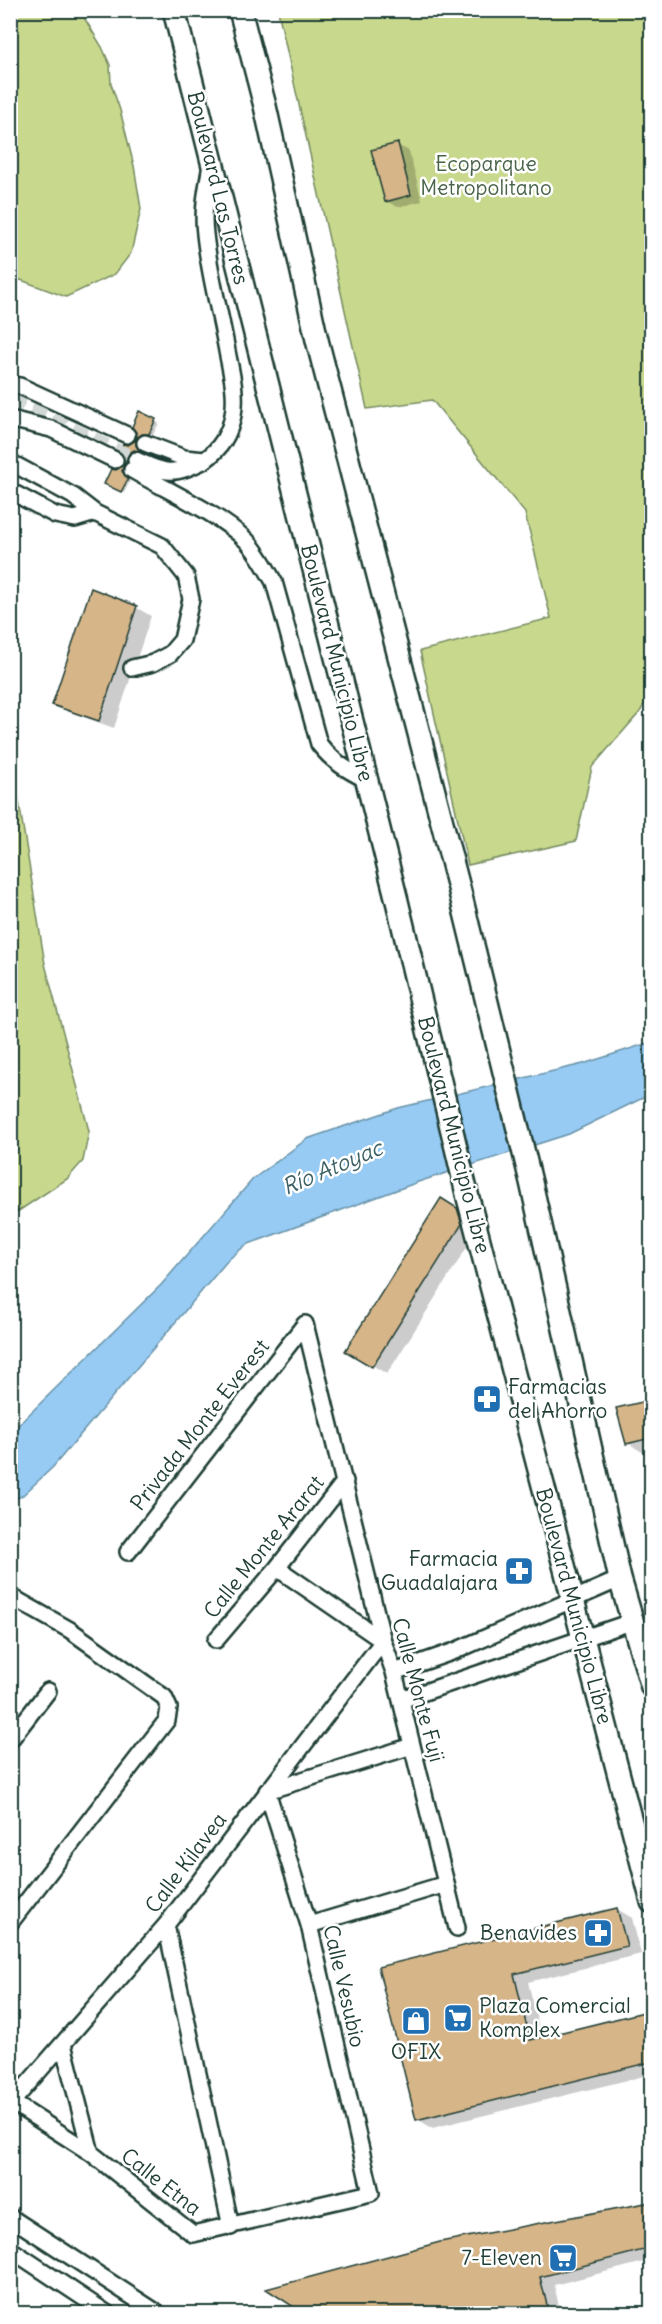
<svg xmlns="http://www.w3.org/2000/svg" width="662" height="2324" viewBox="0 0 662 2324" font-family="Delius,sans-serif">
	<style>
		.green { fill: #c8d88d; stroke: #748a60; stroke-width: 1.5 }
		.water { fill: #97cbf4; stroke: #6792a7; stroke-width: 1.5 }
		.shadow { fill: #0003 }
		.building { fill: #d6b589; stroke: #1f3d34; stroke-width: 1.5 }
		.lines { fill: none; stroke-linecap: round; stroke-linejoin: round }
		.minor-tunnel { stroke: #d2d8d6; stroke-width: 15; stroke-dasharray: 15 8; stroke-linecap: butt }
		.minor-casing { stroke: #1f3d34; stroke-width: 20 }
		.secondary-casing { stroke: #1f3d34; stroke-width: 26 }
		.minor { stroke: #fff; stroke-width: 15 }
		.secondary { stroke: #fff; stroke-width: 21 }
		.labels { text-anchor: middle; stroke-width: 5; stroke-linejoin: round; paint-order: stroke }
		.park-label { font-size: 21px; fill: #49644a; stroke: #fff }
		.street-label { font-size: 21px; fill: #1f3d34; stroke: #fff }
		.poi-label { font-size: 21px; fill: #1f3d34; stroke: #fff; text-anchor: end }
		.water-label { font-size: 22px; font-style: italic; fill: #3d6064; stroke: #fff }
	</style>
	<rect width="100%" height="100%" fill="#fff"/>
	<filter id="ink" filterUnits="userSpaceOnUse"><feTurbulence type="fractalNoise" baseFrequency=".0167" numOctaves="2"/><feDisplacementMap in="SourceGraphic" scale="12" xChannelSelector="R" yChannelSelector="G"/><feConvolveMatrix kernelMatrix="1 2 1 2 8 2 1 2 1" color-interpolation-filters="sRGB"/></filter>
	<g filter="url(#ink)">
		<path class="green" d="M11,10L80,11L102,47L110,65L111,84L120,110L134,166L141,209L131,253L115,274L66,297L21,280L11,282Z
			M278,11H651V691L640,712L592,767L576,841L468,865L420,651L551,618L525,513L432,400L367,409Z
			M11,752L45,964L89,1131L83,1161L67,1179L11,1216Z"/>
		<path class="water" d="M651,1042V1094L569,1134L421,1181L246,1245L228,1260L53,1467L23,1495L11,1502V1432L161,1285L253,1179L307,1139L398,1108L583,1064Z"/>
		<path class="shadow" d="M397,145L409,151L422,201L398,207L386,201Z
			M140,413L159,423L153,435L147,434L139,441L138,448L141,452L130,457L125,473L130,481L124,493L106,483L125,466L126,458L121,451L137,440Z
			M92,590L137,608L151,616L114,728L69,712L54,704Z
			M441,1200L472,1218L476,1233L387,1374L347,1350Z
			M652,1401V1449L642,1452L628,1443L618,1409Z
			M617,1909L632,1918L641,1954L528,1982L542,2039L648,2013L652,2015V2074L432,2128L417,2119L380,1968Z
			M652,2204V2260L554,2285L561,2314H306L270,2290L441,2243Z"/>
		<path class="building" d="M398,143L411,195L385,202L371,150Z
			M139,411L156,419L149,434H143L136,439V445L140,451L134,450L127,455L122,471L128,479L121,492L104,484L111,469L116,470L123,465L125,459L120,452L123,444L128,445L136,440L137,434L132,427Z
			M91,588L137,606L99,721L52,705Z
			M441,1198L457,1208L462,1224L372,1367L345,1351Z
			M651,1400V1438L626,1444L616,1408Z
			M617,1908L627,1946L514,1974L530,2040L648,2011L651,2025V2062L416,2120L378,1967Z
			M651,2202V2248L540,2277L549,2313H303L266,2289L440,2242Z"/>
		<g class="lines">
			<path class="minor-tunnel" d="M10,400L136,460"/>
			<g class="minor-casing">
				<path id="minor" d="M10,384L20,386L127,435
					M10,419L51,429L115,460
					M145,443L184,458L205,460C220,449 230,433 233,415C237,393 231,372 227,351C220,312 209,273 205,234C202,210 207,188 211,165
					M136,460C168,475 174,475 205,460
					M10,462L73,496L95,513L162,546L186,576L191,599L182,640L170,654L153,663L132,668
					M132,470C166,490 218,513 246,540C258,552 266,568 274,582L319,744C333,762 347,770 367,780
					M10,491L55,515L75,519L95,513
					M305,1324L383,1641L394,1672L457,1928
					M128,1552L305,1324
					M216,1640L277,1568L345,1481
					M394,1672L455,1651L620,1579
					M401,1700L631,1622
					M10,1740L48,1691
					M267,1791L412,1746
					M10,1923L167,1720L169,1708L164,1697L70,1630L17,1600
					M166,1925L231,2227
					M309,1925L446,1884
					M63,2044L91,2153
					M10,2101L91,2153L193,2234L371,2193L309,1925L267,1791
					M12,2102L166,1925L383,1641L277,1568
					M10,2217L159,2314
					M10,2249L108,2314"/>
			</g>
			<g class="secondary-casing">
				<path id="secondary" d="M174,10L397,901L468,1198L652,1902
					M240,10L265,106L317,340L459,888L531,1182L620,1579L652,1687"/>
			</g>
			<use href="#minor" class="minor"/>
			<use href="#secondary" class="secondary"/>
		</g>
	</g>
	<defs>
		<g id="pharmacy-square" transform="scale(1.5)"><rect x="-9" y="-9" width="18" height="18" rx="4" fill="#1f6fb2" stroke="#fff"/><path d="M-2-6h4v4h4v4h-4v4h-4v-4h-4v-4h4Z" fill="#fff"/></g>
		<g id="supermarket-square" transform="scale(1.5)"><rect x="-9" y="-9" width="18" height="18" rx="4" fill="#1f6fb2" stroke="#fff"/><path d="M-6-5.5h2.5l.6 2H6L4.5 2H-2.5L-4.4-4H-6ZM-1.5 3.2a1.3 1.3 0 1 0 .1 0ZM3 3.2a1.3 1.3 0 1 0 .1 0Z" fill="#fff"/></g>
		<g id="shop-square" transform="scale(1.5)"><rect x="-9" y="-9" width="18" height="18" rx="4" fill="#1f6fb2" stroke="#fff"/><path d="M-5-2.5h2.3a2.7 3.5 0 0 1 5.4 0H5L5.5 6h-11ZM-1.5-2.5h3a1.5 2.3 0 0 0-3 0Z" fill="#fff"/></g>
	</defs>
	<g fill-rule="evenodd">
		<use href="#pharmacy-square" x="487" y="1399"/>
		<use href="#pharmacy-square" x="519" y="1571"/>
		<use href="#pharmacy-square" x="598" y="1933"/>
		<use href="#supermarket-square" x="458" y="2018"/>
		<use href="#shop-square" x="416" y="2021"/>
		<use href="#supermarket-square" x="563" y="2258"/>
	</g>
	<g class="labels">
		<g class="park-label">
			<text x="486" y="171">Ecoparque<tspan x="486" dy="24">Metropolitano</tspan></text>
		</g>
		<g class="street-label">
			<text transform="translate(218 188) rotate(76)" y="7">Boulevard Las Torres</text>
			<text transform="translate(337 663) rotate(76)" y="7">Boulevard Municipio Libre</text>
			<text transform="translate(454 1135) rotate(76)" y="7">Boulevard Municipio Libre</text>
			<text transform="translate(200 1425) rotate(-52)" y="7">Privada Monte Everest</text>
			<text transform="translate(264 1547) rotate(-51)" y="7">Calle Monte Ararat</text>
			<text transform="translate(574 1606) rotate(75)" y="7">Boulevard Municipio Libre</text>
			<text transform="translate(418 1690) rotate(75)" y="7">Calle Monte Fuji</text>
			<text transform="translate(186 1863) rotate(-53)" y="7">Calle Kilavea</text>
			<text transform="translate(344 1986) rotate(77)" y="7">Calle Vesubio</text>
			<text transform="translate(161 2182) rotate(38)" y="7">Calle Etna</text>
		</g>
		<g class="poi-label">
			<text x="508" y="1394" text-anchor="start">Farmacias<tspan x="508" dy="24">del Ahorro</tspan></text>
			<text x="498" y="1566">Farmacia<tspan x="498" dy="24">Guadalajara</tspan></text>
			<text x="577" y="1940">Benavides</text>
			<text x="479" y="2013" text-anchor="start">Plaza Comercial<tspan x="479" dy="24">Komplex</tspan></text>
			<text x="416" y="2059" text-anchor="middle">OFIX</text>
			<text x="542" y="2265">7-Eleven</text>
		</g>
		<g class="water-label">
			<text transform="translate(332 1167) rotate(-23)" y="8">Río Atoyac</text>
		</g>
	</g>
	<rect width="662" height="2324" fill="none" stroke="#fff" stroke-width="36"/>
	<rect x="18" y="18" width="626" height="2288" fill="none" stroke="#1f3d34" stroke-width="2" filter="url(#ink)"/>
</svg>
